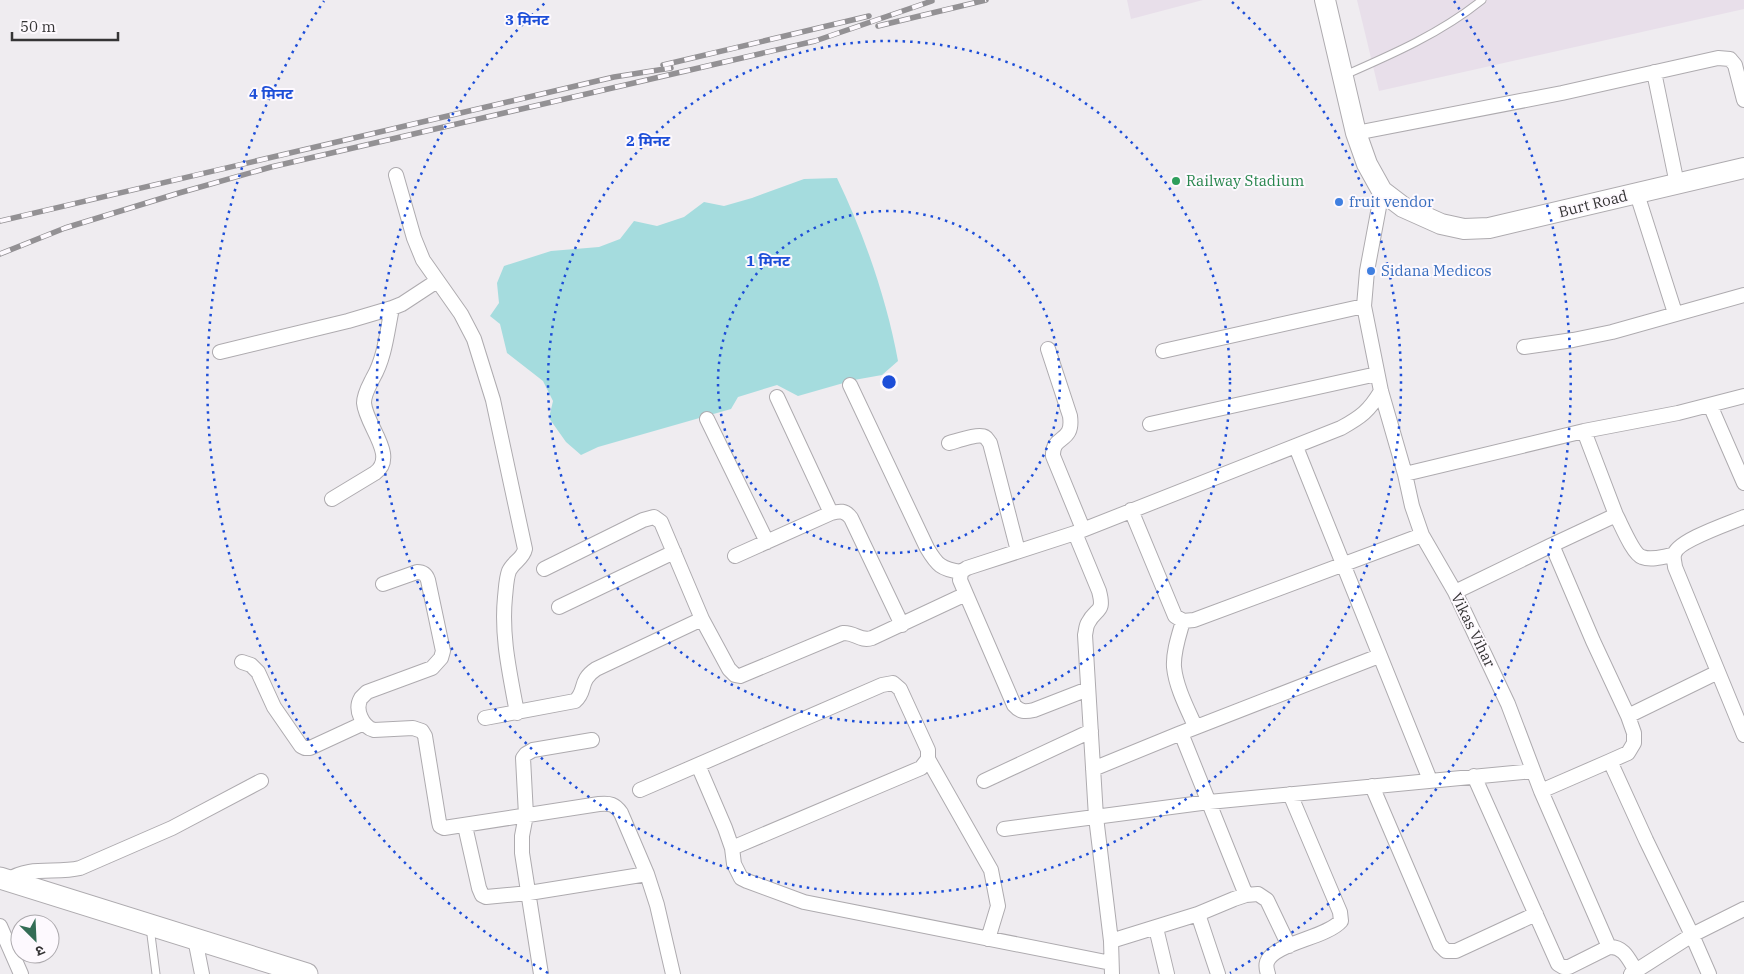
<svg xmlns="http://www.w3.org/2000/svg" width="1744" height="974" viewBox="0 0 1744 974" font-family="'IBM Plex Serif','Noto Sans Devanagari',serif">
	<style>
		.built { fill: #e8dfea }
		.water { fill: #a5dcde }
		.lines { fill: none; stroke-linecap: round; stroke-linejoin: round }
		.lane-casing { stroke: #aeabaf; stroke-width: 9 }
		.street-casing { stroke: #aeabaf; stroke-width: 16 }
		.secondary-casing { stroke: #aeabaf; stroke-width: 22 }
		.primary-casing { stroke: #aeabaf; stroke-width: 23 }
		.lane { stroke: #fff; stroke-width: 7 }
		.street { stroke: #fff; stroke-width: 14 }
		.secondary { stroke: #fff; stroke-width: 20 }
		.primary { stroke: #fff; stroke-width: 21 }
		.rail-casing { stroke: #939194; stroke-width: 5.5 }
		.rail { stroke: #fdf9fe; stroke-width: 4; stroke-dasharray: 11; stroke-linecap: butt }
		.ring { fill: none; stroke: #1d4ed8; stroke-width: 2.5; stroke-dasharray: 2.5 5 }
		.leisure-dot { fill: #2e9e5b; stroke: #fdf9fe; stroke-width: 2 }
		.shop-dot { fill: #3f7fe0; stroke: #fdf9fe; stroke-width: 2 }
		.labels { text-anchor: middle; stroke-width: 4; stroke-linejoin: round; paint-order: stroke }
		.leisure-label { font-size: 15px; fill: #27864d; stroke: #fdf9fe; text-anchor: start }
		.shop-label { font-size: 15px; fill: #366cbe; stroke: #fdf9fe; text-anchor: start }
		.street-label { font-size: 15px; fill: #353435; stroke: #fdf9fe }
		.centre { fill: #1d4ed8; stroke: #fdf9fe; stroke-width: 2.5 }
		.ring-label { font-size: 15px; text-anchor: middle; font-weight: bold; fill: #1d4ed8; stroke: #fdf9fe; stroke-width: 4; stroke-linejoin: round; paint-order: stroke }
	</style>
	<rect width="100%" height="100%" fill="#efecf0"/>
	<path class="built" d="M1127,0H1203L1131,19Z
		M1357,0H1744V9L1379,91Z"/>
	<path class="water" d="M837,178C864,234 887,300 898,361L882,375L854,380L798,396L777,385L738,397L731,409L598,447L581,455L566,442L549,418L553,401L543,381L507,353L500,324L490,316L499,303L497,283L504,266L551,251L599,247L620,239L634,221L657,226L684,217L704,202L724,206L752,198L804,179Z"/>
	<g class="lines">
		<g class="lane-casing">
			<path id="lane" d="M1345,75C1393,54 1441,33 1482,0
				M150,927L156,974"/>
		</g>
		<g class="street-casing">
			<path id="street" d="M1654,72L1677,184
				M1356,133L1562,93L1718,58L1730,59L1735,65L1744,100
				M396,175L414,238L423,260L461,314L474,339L493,400L525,549C523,559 513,562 509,571C506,579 506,589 505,597C501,637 510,674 517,713
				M1382,191L1367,271L1364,306L1381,391L1405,474L1412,506L1422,535L1455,592L1508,704L1541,791L1609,947
				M1637,194L1675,313
				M1524,347L1573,340L1612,332L1744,295
				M1048,349L1070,416C1074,444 1052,434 1053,456L1083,529
				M1163,351L1364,306
				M220,352L348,321L392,308L402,304L437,281
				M850,385L927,548C937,565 941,569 961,572
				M777,397L831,513
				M1710,405L1744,483
				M707,419L767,542
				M1150,424L1377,374
				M949,443C957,441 979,433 985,437C987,438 988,441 990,443L1018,551
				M1296,447L1430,780
				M1405,474L1584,431L1678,413L1744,396
				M332,499L375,473C398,456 366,426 364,403C364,394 369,386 373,378C385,357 387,332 392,308
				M1131,510L1175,616L1183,621L1194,620L1422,535
				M1616,515C1621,524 1633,554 1642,557C1652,561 1664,556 1674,555
				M1744,517C1730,523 1676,541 1674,555C1673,559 1675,564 1675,567L1744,735
				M1075,533L1099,591C1105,614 1096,607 1088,623C1086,626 1086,631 1085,635L1096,817L1111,941L1112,974
				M1552,545L1616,515L1584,431
				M735,556L831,513C840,511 845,510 851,518L902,625
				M544,569L643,520L654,517L661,522L702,619
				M383,584L417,572C423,572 426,574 428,580L443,651L441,658L432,668L367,692C365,694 363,696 361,698C354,710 363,727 374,730L413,728L422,731L425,736L439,822L440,826L444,828L599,804C610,803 615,804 621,813L647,874L657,905L673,974
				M1455,592L1552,545L1593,641L1628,716L1634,733V743L1628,753L1610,761
				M966,594L1014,705C1020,712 1025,712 1034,710L1088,689
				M559,607L674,552
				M1183,621C1179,635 1173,652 1174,667C1176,687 1187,708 1195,726
				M242,662L251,665L258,672L274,707L301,746L305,748H310L364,723
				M1628,716L1718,672
				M485,718L575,701C587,691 578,681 596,669L702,619L729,669L735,675L740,676L843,633C855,632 860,642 872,638L966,594L960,580L961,572L967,568L1075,533L1341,428C1361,417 1369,411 1381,391
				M928,759L991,870L998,906L988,939
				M698,765L725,828L732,848L734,864L741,878L747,881L804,902L1111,963
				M1093,769L1181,733
				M1474,776L1558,964L1563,967H1569L1609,947C1624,946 1629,960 1636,971
				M984,781L1091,731
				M1372,786L1440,945L1446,951H1456L1536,914
				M640,790L882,685L893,683L900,689L928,750V759L921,768L732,848
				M1541,791L1610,761L1646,840L1692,935L1709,974
				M465,826L479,888L482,895L486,897L529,893L647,874
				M1004,829L1209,802L1533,771
				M8,880C30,865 56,874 80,868L172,828L261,781
				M1246,895L1258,894L1267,900L1289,946
				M1198,914L1234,899L1246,895L1181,733L1379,656
				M0,926L21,974
				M1156,928L1167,974
				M195,939L202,974
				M1111,941L1198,914L1218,974
				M541,974L522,853V836L526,815L523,758L526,754L533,750L592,740
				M1268,974C1267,971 1266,965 1267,962C1274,943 1326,938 1341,921L1340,912L1290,794
				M1631,974L1692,935L1744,909"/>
		</g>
		<g class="secondary-casing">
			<path id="secondary" d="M1325,0L1356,133L1367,164L1382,191L1403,207L1441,224L1464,229L1489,228L1744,168"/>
		</g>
		<g class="primary-casing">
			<path id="primary" d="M0,878L307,974"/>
		</g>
		<use href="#lane" class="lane"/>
		<use href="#street" class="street"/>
		<use href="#secondary" class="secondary"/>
		<use href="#primary" class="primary"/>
		<g class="rail-casing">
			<path id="rail" d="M878,26L986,0
				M663,65L869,16
				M0,221L614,77L671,68
				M0,254L65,228L179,193L271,167L815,41L932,1"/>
		</g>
		<use href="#rail" class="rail"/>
	</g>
	<g class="ring">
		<circle cx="889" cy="382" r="171"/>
		<circle cx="889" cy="382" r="341"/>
		<path d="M1232 2A512 512 0 1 1 546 2"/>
		<path d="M548 973A682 682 0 0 1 324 1M1454 1A682 682 0 0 1 1230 973"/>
	</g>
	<circle class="leisure-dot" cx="1176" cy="181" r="5"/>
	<g class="shop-dot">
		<circle cx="1339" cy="202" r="5"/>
		<circle cx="1371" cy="271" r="5"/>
	</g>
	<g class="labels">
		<g class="leisure-label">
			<text x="1186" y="186">Railway Stadium</text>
		</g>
		<g class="shop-label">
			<text x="1349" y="207">fruit vendor</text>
			<text x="1381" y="276">Sidana Medicos</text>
		</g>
		<g class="street-label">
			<text transform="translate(1593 204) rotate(-14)" y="5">Burt Road</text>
			<text transform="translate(1473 630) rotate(64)" y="5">Vikas Vihar</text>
		</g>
	</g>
	<circle cx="889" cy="382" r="8" class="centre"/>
	<g class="ring-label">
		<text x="527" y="25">3 मिनट</text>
		<text x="271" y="99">4 मिनट</text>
		<text x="648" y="146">2 मिनट</text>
		<text x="768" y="266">1 मिनट</text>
	</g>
	<g transform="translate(35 939) rotate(156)"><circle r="24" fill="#fdf9fe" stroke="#adaaae"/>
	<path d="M0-4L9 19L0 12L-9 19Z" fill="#336d55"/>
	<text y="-8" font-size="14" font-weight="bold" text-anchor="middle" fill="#353435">उ</text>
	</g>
	<path d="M12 32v8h106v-8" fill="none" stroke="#353435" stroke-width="2.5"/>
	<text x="20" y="32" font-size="15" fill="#353435" stroke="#fdf9fe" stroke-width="4" paint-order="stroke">50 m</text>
</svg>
